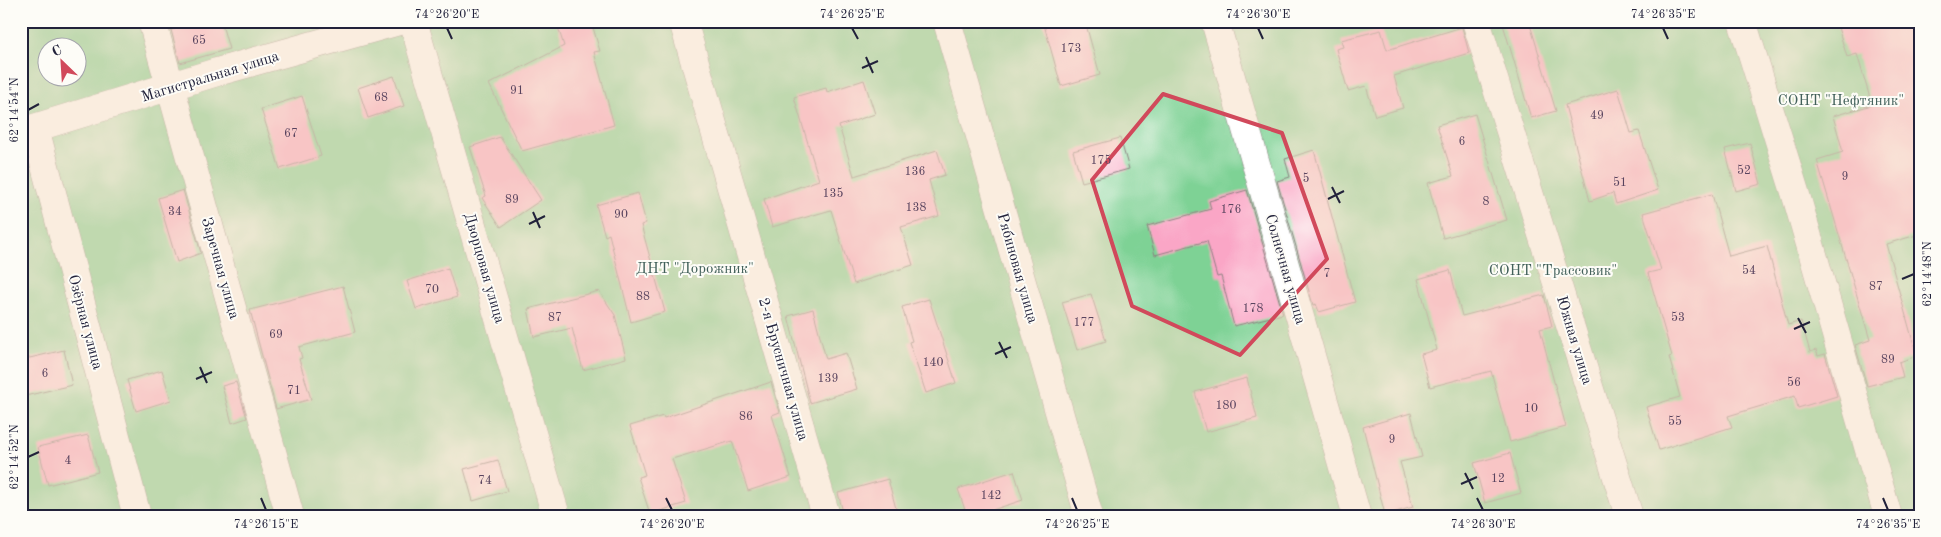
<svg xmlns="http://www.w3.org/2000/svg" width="1941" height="537" viewBox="0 0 1941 537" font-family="'Old Standard TT',serif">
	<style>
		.green { fill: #7ed295; stroke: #507a68; fill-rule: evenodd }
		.building { fill: #faa6c6 }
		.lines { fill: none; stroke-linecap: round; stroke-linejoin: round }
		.minor-casing { stroke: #8c8080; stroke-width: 29 }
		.minor { stroke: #fff; stroke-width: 28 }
		.marked { fill: none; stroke: #d1495b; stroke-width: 4; stroke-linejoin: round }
		.ticks { fill: none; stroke: #22223b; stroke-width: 2 }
		.labels { text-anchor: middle; stroke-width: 4; stroke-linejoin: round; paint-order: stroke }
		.number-label { font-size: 12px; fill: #58435e }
		.street-label { font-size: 15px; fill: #22223b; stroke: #fdfcf7 }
		.park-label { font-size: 15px; fill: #42605a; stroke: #fdfcf7 }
		.neatline { fill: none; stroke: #22223b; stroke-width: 2 }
		.ticks-label { font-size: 12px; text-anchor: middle; fill: #22223b }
	</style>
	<rect width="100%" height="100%" fill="#fdfcf7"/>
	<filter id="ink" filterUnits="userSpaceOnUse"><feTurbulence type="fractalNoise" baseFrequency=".02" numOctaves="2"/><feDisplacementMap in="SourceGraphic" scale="10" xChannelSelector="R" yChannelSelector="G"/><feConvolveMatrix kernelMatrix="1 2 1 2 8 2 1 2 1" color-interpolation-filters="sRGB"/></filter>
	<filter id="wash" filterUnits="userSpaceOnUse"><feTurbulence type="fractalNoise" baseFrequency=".0096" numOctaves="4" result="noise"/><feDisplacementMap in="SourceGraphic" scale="20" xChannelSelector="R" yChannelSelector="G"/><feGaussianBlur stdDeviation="1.12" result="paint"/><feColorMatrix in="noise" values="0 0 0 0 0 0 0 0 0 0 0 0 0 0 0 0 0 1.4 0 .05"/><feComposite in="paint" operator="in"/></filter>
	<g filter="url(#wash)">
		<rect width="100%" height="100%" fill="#f5dfc5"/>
		<path class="green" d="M21,21H1920V516H21ZM48,48H78V78H48Z"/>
		<g id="blocks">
			<path class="building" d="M202,21H221L229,49L180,63L171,30Z
				M556,21H591L600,51L594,52L614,125L522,151L489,84L564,46Z
				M1043,21H1085L1100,75L1061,86Z
				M1502,21H1529L1556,111L1531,118Z
				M1836,21H1920V234L1886,244L1917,356L1899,362L1903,377L1867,386L1855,345L1870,340L1817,160L1843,152L1833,116L1872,105L1857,54L1847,57Z
				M1462,27L1469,53L1394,76L1403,108L1375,116L1366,86L1348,91L1336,49L1343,47L1341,40L1381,30L1387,50Z
				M394,76L404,106L368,118L358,88Z
				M864,80L875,114L839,126L854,176L937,150L945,175L929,180L939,216L901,227L913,265L854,284L831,210L772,227L764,199L819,180L794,97L826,88L827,92Z
				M1618,89L1631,133L1639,131L1658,190L1616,204L1613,193L1590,201L1565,105Z
				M302,96L321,156L280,169L261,109Z
				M1475,114L1507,220L1443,238L1428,183L1453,176L1437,125Z
				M500,137L541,200L501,227L482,198L486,196L470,147Z
				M1120,138L1129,169L1082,182L1073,151Z
				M1750,143L1761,184L1736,191L1725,149Z
				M1314,150L1355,302L1319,312L1316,304L1313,305L1277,181L1290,177L1285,159Z
				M183,190L201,253L177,262L158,198Z
				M1247,190L1283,314L1234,326L1221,276L1217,277L1207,241L1155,255L1147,226L1211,209L1209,201Z
				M638,193L646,223L641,225L665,312L631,322L609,234L605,236L596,205Z
				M1712,194L1729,256L1767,246L1788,325L1801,321L1810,352L1816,350L1818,356L1825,354L1837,396L1798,408L1795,396L1728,416L1732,427L1659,450L1646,407L1680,397L1669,357L1672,356L1648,273L1661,270L1643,213Z
				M448,268L457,297L416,309L407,281Z
				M1450,270L1462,316L1544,295L1552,326L1540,329L1566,427L1510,442L1491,371L1430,387L1421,354L1437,350L1418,279Z
				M343,286L355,332L299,347L302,358L299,359L311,399L276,409L250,310Z
				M599,291L615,315L626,358L583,370L572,328L534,337L528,309Z
				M1091,294L1106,341L1077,350L1062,302Z
				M929,299L956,383L926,393L909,342L912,341L902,307Z
				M813,309L826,359L846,353L857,389L810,403L788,316Z
				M64,350L72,385L21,397V360Z
				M162,370L171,400L136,411L127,380Z
				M1247,378L1257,418L1206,432L1195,392Z
				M236,382L247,418L232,423L222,386Z
				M771,382L780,412L772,415L791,477L748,491L732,441L672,459L686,503L650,514L638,477L645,475L630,426L663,416L664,418Z
				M1411,413L1422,457L1400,462L1413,507L1385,515L1363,427Z
				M88,435L98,472L48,485L38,447Z
				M1510,453L1521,493L1485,503L1474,463Z
				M498,460L507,491L473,501L464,469Z
				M1014,471L1023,500L974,516H967L958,489Z
				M888,479L898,516H844L838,493Z"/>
		</g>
	</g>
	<g filter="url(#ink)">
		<use href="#blocks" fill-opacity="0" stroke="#8c8080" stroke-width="1"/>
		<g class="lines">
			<g class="minor-casing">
				<path id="minor" d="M152,21L290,516
					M413,21L556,516
					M683,21L826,516
					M947,21L1089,516
					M1215,21L1357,516
					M1476,21L1629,516
					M1742,21L1795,192L1888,516
					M35,128L137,516
					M21,132L217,72L399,21"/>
			</g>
			<use href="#minor" class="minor"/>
		</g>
	</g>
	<path d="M0 0H1941V537H0ZM1163,94L1282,133L1327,259L1240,355L1132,306L1092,180Z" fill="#f5dfc5" fill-opacity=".55" fill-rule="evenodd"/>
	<path class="marked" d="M1163,94L1282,133L1327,259L1240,355L1132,306L1092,180Z"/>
	<path class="ticks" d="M447,28L452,39M852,28L858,39M1258,28L1263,39M1663,28L1668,39M866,57L873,73M862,68L878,61M28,110L39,104M1332,187L1340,203M1328,199L1344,191M533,212L540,228M529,224L545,216M1902,279L1914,274M1798,318L1806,333M1794,329L1810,322M999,342L1007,358M995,354L1011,347M200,367L207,383M196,379L212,372M28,457L39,452M1465,473L1473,489M1461,484L1477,477M261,498L266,510M666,498L672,510M1072,498L1077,510M1477,498L1483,510M1883,498L1888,510"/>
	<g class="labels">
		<g class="number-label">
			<text x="199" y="44">65</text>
			<text x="1071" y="52">173</text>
			<text x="517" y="94">91</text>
			<text x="381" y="101">68</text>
			<text x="1597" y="119">49</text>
			<text x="291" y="137">67</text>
			<text x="1462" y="145">6</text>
			<text x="1101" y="164">175</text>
			<text x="1744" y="174">52</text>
			<text x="915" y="175">136</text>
			<text x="1845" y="180">9</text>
			<text x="1306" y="182">5</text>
			<text x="1620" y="186">51</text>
			<text x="833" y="197">135</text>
			<text x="512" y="203">89</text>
			<text x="1486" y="205">8</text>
			<text x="916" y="211">138</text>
			<text x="1231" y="213">176</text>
			<text x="175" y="215">34</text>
			<text x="621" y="218">90</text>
			<text x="1749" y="274">54</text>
			<text x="1327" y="277">7</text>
			<text x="1876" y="290">87</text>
			<text x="432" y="293">70</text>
			<text x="643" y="300">88</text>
			<text x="1253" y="312">178</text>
			<text x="555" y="321">87</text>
			<text x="1678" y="321">53</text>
			<text x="1084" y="326">177</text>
			<text x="276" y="338">69</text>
			<text x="1888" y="363">89</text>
			<text x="933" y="366">140</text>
			<text x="45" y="377">6</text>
			<text x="828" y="382">139</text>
			<text x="1794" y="386">56</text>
			<text x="294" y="394">71</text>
			<text x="1226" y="409">180</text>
			<text x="1531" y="412">10</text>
			<text x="746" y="420">86</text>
			<text x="1675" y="425">55</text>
			<text x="1392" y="443">9</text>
			<text x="68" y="464">4</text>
			<text x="1498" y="482">12</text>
			<text x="485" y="484">74</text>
			<text x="991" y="499">142</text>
		</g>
		<g class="street-label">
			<text transform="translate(210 76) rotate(-17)" y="5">Магистральная улица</text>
			<text transform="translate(221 268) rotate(74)" y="5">Заречная улица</text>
			<text transform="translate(485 268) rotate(74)" y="5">Дворцовая улица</text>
			<text transform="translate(1018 268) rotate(74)" y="5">Рябиновая улица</text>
			<text transform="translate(1286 269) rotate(74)" y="5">Солнечная улица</text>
			<text transform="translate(86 322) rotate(75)" y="5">Озёрная улица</text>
			<text transform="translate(1575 340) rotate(73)" y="5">Южная улица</text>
			<text transform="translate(784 369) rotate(74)" y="5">2-я Брусничная улица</text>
		</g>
		<g class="park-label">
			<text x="1841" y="105">СОНТ "Нефтяник"</text>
			<text x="695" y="273">ДНТ "Дорожник"</text>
			<text x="1553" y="275">СОНТ "Трассовик"</text>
		</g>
	</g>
	<rect width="1941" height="537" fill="none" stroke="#fdfcf7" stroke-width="55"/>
	<g transform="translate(62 62) rotate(335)"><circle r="24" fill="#fdfcf7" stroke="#a5a5ac"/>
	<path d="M0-4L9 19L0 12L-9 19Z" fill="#d1495b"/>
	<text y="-8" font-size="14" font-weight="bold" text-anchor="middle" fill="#22223b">С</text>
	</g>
	<rect x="28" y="28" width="1886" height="482" class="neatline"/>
	<g class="ticks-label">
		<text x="447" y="18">74°26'20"E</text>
		<text x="852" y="18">74°26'25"E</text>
		<text x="1258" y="18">74°26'30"E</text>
		<text x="1663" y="18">74°26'35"E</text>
		<text transform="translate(14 110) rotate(-90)" y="4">62°14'54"N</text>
		<text transform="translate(1927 274) rotate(-90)" y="4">62°14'48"N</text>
		<text transform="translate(14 457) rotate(-90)" y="4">62°14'52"N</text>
		<text x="266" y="528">74°26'15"E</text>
		<text x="672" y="528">74°26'20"E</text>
		<text x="1077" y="528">74°26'25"E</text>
		<text x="1483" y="528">74°26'30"E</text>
		<text x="1888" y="528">74°26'35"E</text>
	</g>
</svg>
